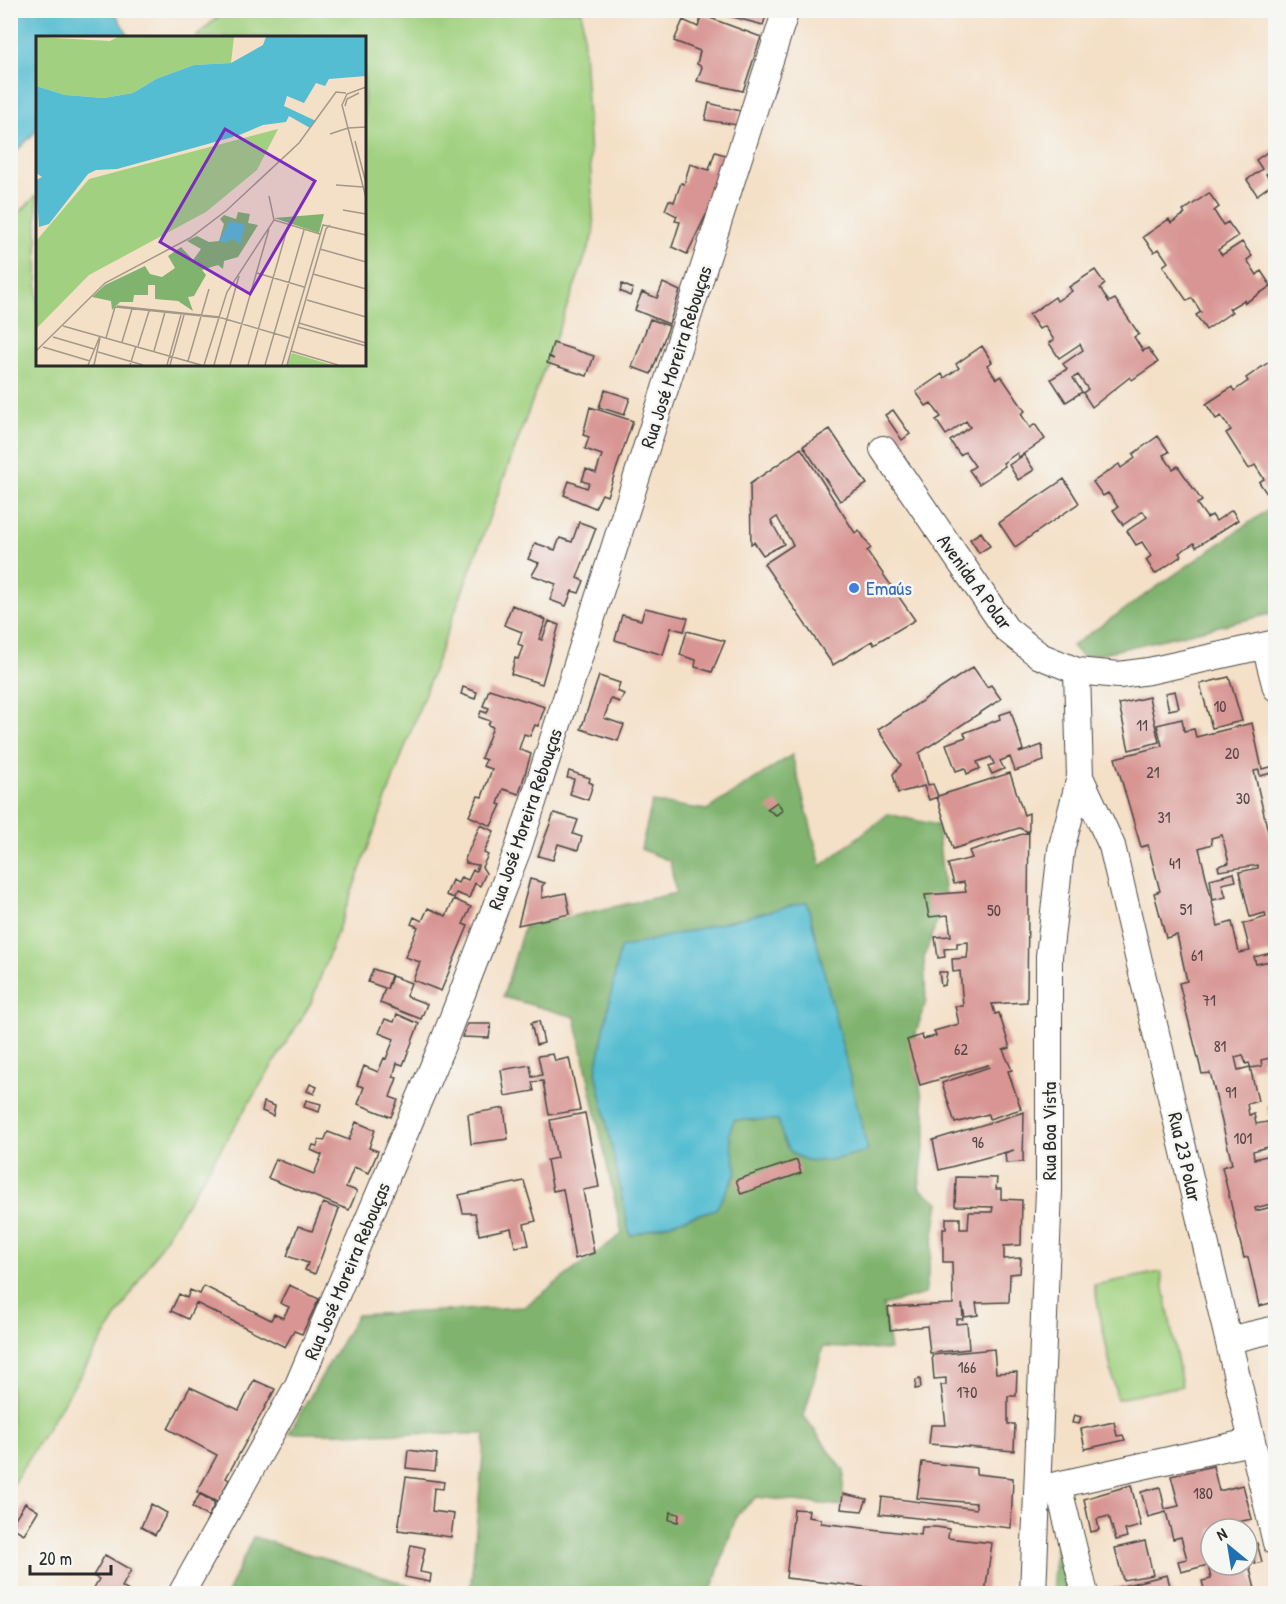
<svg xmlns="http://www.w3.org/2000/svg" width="1286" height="1604" viewBox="0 0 1286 1604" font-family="'Patrick Hand',sans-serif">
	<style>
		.green { fill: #a1d180; stroke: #667e56; stroke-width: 1.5 }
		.forest { fill: #80b36e; stroke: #566f4c; stroke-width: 1.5 }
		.water { fill: #54bdd1; stroke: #40747e; stroke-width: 1.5 }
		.building { fill: #d89593; fill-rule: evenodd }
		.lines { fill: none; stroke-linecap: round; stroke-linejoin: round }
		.minor-casing { stroke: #494642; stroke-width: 28 }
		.minor { stroke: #fff; stroke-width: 26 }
		.shop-dot { fill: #3f7fe0; stroke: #f6f6f2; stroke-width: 2 }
		.labels { text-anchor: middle; stroke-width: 5; stroke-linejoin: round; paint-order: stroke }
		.number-label { font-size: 16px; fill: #564645 }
		.street-label { font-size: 20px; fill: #2b2b2b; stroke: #f6f6f2 }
		.shop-label { font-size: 20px; fill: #366cbe; stroke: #f6f6f2; text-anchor: start }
		.inset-road { fill: none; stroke: #a49889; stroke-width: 1.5 }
		.view { fill: #7b2cbf; fill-opacity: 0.15; stroke: #7b2cbf; stroke-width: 3 }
		.inset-edge { fill: none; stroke: #2b2b2b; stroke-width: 3 }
	</style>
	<rect width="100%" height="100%" fill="#f6f6f2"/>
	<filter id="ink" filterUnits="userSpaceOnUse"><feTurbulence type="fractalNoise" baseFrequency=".0167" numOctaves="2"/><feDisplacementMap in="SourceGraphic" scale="12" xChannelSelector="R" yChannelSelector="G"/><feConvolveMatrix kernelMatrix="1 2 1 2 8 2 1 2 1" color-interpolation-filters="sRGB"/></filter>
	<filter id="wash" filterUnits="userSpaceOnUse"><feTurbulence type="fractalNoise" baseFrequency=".008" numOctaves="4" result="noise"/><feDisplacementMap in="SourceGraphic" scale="24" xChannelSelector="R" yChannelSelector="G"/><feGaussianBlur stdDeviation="1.35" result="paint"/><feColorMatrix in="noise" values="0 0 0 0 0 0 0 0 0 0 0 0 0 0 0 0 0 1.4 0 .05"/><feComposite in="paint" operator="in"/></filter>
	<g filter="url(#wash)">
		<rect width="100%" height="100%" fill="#f4e0c7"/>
		<path class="green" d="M224,11H582L594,233L311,1003L11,1487L10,222L37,195L38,364H364V38L196,37Z
			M1161,1272L1182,1386L1117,1399L1094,1285Z"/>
		<path class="forest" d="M1275,505V613L1083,658L1072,646Z
			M792,755L821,866L888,814L937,825L945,898L924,958L926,1001L912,1045L927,1123L919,1188L939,1202L925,1294L883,1305L890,1350L823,1347L804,1416L844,1471L842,1506L756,1497L737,1515L710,1593H470L485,1434L289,1433L357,1315L524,1307L622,1234L575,1017L503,997L524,927L676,893L670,861L641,849L652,802L707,810Z
			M1057,1528L1076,1593H1052Z
			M253,1537H254L435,1593H227Z"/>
		<path class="water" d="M11,10L114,11L129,37L38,38L37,130L11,157Z
			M807,902L868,1151C843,1156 806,1173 787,1147C782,1140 781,1128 778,1120H734L729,1133L737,1172L716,1209L630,1236L596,1071L620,948Z"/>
		<g id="blocks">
			<path class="building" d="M723,10H768L763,25L722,14Z
				M702,15L761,37L743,91L697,81L702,67L697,64L700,51L674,41L683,20L698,27Z
				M709,103L740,111L737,125L705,120Z
				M1275,147V178L1271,171L1266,174L1272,184L1257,195L1247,180L1262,169L1256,160Z
				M715,152L729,156L711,217L706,215L687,254L672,247L680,222L675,221L677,216L665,210L669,200L674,202L681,183L684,184L690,164L709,170Z
				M1209,193L1219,207L1214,211L1223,225L1228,222L1238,236L1218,250L1222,255L1242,242L1252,256L1247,260L1257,275L1261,271L1271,286L1245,303L1244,300L1229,309L1232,312L1206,330L1196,315L1201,312L1192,298L1187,301L1163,266L1168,262L1159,249L1154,252L1143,237L1169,219L1171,223L1185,214L1183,211Z
				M1095,270L1105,284L1100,288L1109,302L1115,299L1139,334L1134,337L1143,351L1148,348L1158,362L1132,380L1130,377L1092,407L1083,393L1088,389L1078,375L1073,378L1082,392L1066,402L1051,379L1067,369L1063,364L1083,350L1080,344L1059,358L1049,343L1054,340L1045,326L1039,329L1029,315L1055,297L1057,301L1072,291L1069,287Z
				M663,283L680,291L669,324L635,310L642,292L657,298Z
				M622,284L633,289L630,296L620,291Z
				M650,319L669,326L651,374L632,367Z
				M553,343L594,356L587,376L547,363L549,357L554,359L549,356Z
				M982,346L992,362L987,365L996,379L1001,376L1025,411L1021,414L1030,428L1035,424L1045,439L1019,457L1017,453L1003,463L1005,466L979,484L969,470L975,466L965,452L960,455L950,441L970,427L966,421L946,435L936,420L941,417L931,403L926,406L916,392L942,374L944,378L959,368L956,364Z
				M1272,360L1275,365V492L1269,497L1259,482L1264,479L1255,465L1249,469L1226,433L1231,430L1221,416L1216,419L1206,404L1232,387L1234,391L1248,381L1246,378Z
				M605,390L630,398L624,415L599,407Z
				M590,407L633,421L607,496L602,494L595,508L564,495L569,481L587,488L589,483L582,481L586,469L596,473L602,455L585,449L589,437L583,435Z
				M893,410L910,434L902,440L885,415Z
				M830,429L867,484L840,501L803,446Z
				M1158,436L1169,452L1163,455L1173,469L1178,466L1202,501L1197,504L1207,518L1212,515L1216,521L1232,510L1238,520L1196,547L1194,543L1179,553L1181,556L1155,574L1146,560L1151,556L1142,542L1136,545L1127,531L1147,517L1143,511L1123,525L1113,510L1118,507L1108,493L1103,496L1093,482L1119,464L1121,468L1135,458L1133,454Z
				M801,448L855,533L859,530L871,548L867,551L915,620L874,644L872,641L833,665L764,564L793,545L777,517L771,521L784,544L763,555L754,542L751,544L750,484Z
				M1024,455L1034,470L1018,480L1009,465Z
				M1064,479L1079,503L1015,547L999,523Z
				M579,522L596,528L577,578L584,581L579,593L572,591L566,606L550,600L556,584L532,575L539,563L528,559L535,543L555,550L560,538L572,542Z
				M981,532L990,546L979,553L970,539Z
				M512,605L546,620L539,639L542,640L549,621L559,625L542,684L511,674L515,658L518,659L523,646L518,644L522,632L504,625Z
				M645,608L688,618L684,631L671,628L663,655L615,640L622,615L641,620Z
				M687,631L725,641L712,672L695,667L696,660L680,655Z
				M973,667L987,687L991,685L1001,699L919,753L928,785L933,784L938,796L1010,773L1024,815L1029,813L1027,1002L992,1004L995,1014L999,1013L1010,1048L1003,1050L1012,1070L1008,1071L1021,1109L989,1119L988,1114L955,1123L942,1083L989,1067L988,1065L920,1085L907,1040L922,1035L923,1039L936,1036L934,1031L959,1024L955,1006H963L960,971L953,972L952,959L967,958L968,949V942L957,943V948L944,949L945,957L938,958L935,937L951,936L948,915L929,917L925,895L966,892L964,882L954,884L948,864L972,858L969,851L1029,832L1019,828L953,849L937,797L929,800L924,786L898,793L893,774L901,765L878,730Z
				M599,676L620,683L617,691L624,694L620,702L611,699L604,718L624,725L618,741L581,729Z
				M1229,677L1242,721L1212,728L1200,684Z
				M463,687L477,692L475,699L461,694Z
				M489,689L545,707L538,726L535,725L530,736L524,734L519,749L531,754L519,794L503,789L498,804L501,805L491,826L469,816L478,796L482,797L492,769L483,766L486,760L481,758L493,727L488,725L490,721L479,717L481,711L487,713L489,708L483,706Z
				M1175,691L1179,708L1169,710L1165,693Z
				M1149,697L1159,742L1129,750L1119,704Z
				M1011,711L1023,750L1019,752L1020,753L1042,745L1044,761L1015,771L1010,757L1000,761L1004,769L992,774L988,766L994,764L991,757L977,762L980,769L976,770L967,774L965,768L956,771L946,744L966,737L964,733L1000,719L999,715Z
				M1182,719L1184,731L1194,729L1196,737L1252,723L1262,769L1275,766V780L1273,781L1272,773L1260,776L1259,770L1254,771L1275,862V952L1254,957L1256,964L1275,960V1057L1261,1060L1262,1066L1251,1068L1249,1063L1246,1064L1243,1055L1235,1057L1238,1070L1250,1067L1258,1101L1247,1104L1249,1115L1254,1114L1256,1124L1273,1121L1275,1132V1145L1253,1151L1254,1159L1275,1154V1168L1273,1169L1275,1203L1255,1208L1256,1211L1275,1206V1302L1259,1306L1248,1257L1244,1258L1222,1167L1232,1164L1211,1076L1210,1073L1202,1074L1179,983L1187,981L1177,935L1166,938L1154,893L1160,891L1148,845L1141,847L1115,758L1162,746L1157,725ZM1222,835L1229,863L1218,866L1219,871L1258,865V868L1239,872L1250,917L1265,913L1266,917L1243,924L1250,951L1239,953L1232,922L1218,926L1199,848L1212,844L1211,838Z
				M569,771L590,778L589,782L593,784L588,800L570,794L574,779L567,778Z
				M777,802L783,810L776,815L767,809Z
				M554,813L578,820L573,834L582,837L578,850L558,844L553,860L538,856Z
				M480,825L494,831L484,853L488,855L482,867L486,873L480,886L475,883L469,898L456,893L454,898L446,895L452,880L458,883L461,877L468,880L473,870L476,871L478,865L466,863L465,859Z
				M1234,873L1236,881L1222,884L1226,897L1213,900L1210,879Z
				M530,879L545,883L542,886V898L566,893L570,914L518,925Z
				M454,899L471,907L463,924L468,926L441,991L413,980L420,962L405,957L418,927L411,924L414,917L422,921L428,908L446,916Z
				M373,969L391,975L387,989L392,976L411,983L406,996L427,1004L421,1019L380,1003L385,988L368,982Z
				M939,972H947L945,985L941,986Z
				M397,1014L419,1024L403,1065L397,1063L393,1077L397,1078L390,1097L398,1100L391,1117L358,1104L364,1087L357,1085L364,1066L378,1072L384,1058L386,1059L394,1039L379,1033L385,1019L394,1022Z
				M539,1021L544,1043L536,1045L531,1023Z
				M467,1024H491L489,1038L462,1037Z
				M553,1054L555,1061L569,1058L580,1110L549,1115L543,1081L532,1082L534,1091L505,1096L501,1070L530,1065L532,1077L542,1075L538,1056Z
				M1275,1060V1076L1271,1061Z
				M310,1084L317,1087L314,1094L307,1091Z
				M306,1100L321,1104L319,1112L304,1107Z
				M264,1102L275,1106L273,1116L262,1111Z
				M1275,1105V1115L1269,1116L1267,1107Z
				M504,1108L508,1139L471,1144L468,1114Z
				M1024,1112L1023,1162L1006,1163L1005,1153L1014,1150L939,1170L933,1140Z
				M585,1113L599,1187L583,1190L594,1253L575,1259L563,1189L553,1191L547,1160L557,1158L550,1120Z
				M356,1122L375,1130L369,1148L378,1151L369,1173L354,1167L346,1187L357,1191L349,1210L268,1178L276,1159L314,1174L322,1155L311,1150L313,1145L317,1146L319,1140L324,1141L328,1132L349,1140Z
				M797,1160L801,1173L741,1194L736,1180Z
				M956,1177L997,1178L996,1189H1001V1199L1022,1200L1021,1245L1004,1246V1259L1021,1258L1020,1273L1010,1274L1009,1302L976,1303L978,1315L965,1317L962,1304L963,1319H956V1324L967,1323L969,1349L930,1353L927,1326L890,1330L888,1307L953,1304L952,1262H943V1229H946V1218H960V1229H968L969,1212H992L993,1207L955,1206Z
				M524,1181L536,1221L524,1224L529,1245L515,1247L511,1228L479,1235L475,1213H463L459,1195Z
				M323,1203L339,1209L315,1274L305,1270L308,1263L287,1256L298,1226L312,1231Z
				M289,1285L319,1299L302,1334L294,1331L285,1347L196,1303L188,1319L171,1311L179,1294L187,1298L190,1290L200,1294L204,1286L271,1320L274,1314L283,1318L289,1307L280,1303Z
				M994,1349L996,1373L1017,1372L1016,1396H1008V1424H1015L1014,1451L929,1444L931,1425H946L941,1385H946V1378L934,1379L932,1355Z
				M920,1379L921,1388L915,1389L916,1380Z
				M254,1380L275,1389L226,1478L229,1480L217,1502L197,1492L217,1455L168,1429L190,1387L239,1410Z
				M1074,1415L1081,1417L1079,1424L1072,1423Z
				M1114,1422L1117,1436L1123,1435L1125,1440L1085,1449L1081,1429Z
				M408,1450L437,1454L435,1471L406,1468Z
				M922,1462L976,1468V1474L1013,1478L1011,1528L880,1514L882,1497L976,1509V1503L917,1498Z
				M1213,1466L1219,1491L1243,1485L1252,1519L1237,1522L1238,1529H1211V1565H1233L1234,1568L1249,1565L1256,1593H1205L1202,1581L1211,1579L1208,1565L1181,1572L1178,1561L1187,1559L1181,1537L1173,1539L1166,1512L1148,1517L1141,1492L1160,1487L1165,1509L1179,1506L1171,1476Z
				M406,1477L444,1482L443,1489L434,1488L432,1511L454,1514L451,1537L398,1530Z
				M1131,1485L1141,1526L1125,1530L1127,1537L1116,1540L1109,1516L1097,1519L1099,1530L1091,1532L1084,1499Z
				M200,1494L215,1503L208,1517L192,1507Z
				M843,1494L867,1499L862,1511L841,1509Z
				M25,1503L38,1511L24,1534L10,1526Z
				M151,1504L167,1513L155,1535L141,1527Z
				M794,1509L809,1510L808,1517L821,1519V1523L921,1535L922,1527H936L949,1529L948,1538L992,1543L985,1593H917L786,1578Z
				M670,1512L679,1514L678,1522L669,1520Z
				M1145,1541L1153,1575L1123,1580L1115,1548Z
				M1257,1543L1262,1562L1255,1564L1253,1555L1247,1556V1546Z
				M411,1545L425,1548L420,1572L431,1574L430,1582L405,1577Z
				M105,1555L131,1570L122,1587L132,1593H91L99,1579L93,1576Z
				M1167,1575L1172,1593H1102V1591Z"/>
		</g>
	</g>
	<g filter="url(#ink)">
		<use href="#blocks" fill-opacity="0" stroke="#494642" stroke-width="1.5"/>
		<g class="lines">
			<g class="minor-casing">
				<path id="minor" d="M883,449L1006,629L1040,656L1077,671L1119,675L1149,671L1276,643
					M1265,646L1276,688
					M1080,777L1112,846L1276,1543
					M1229,1340L1276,1329
					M1058,1485L1085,1594
					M1039,1489L1250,1442
					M181,1594L298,1385L441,1048L518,849L786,10
					M1033,1594L1049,1190V956L1061,850L1080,777L1077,671"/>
			</g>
			<use href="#minor" class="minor"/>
		</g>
	</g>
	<circle class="shop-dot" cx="854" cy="588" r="6"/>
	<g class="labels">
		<g class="number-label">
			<text x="1220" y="712">10</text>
			<text x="1142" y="731">11</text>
			<text x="1232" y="759">20</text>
			<text x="1153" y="778">21</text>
			<text x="1243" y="804">30</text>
			<text x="1164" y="823">31</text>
			<text x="1175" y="869">41</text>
			<text x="1186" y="915">51</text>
			<text x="994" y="916">50</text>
			<text x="1197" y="961">61</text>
			<text x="1209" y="1006">71</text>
			<text x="1220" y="1052">81</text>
			<text x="961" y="1055">62</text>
			<text x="1231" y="1098">91</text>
			<text x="1243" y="1144">101</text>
			<text x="978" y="1148">96</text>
			<text x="967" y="1373">166</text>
			<text x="967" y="1398">170</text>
			<text x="1203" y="1499">180</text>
		</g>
		<g class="street-label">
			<text transform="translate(676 357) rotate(-72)" y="7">Rua José Moreira Rebouças</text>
			<text transform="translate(975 582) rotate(54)" y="7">Avenida A Polar</text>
			<text transform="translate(525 819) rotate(-71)" y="7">Rua José Moreira Rebouças</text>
			<text transform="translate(1049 1131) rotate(-90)" y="7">Rua Boa Vista</text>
			<text transform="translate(1185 1157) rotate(77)" y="7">Rua 23 Polar</text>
			<text transform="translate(347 1271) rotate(-67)" y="7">Rua José Moreira Rebouças</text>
		</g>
		<g class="shop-label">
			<text x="866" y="595">Emaús</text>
		</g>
	</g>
	<g transform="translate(36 36)">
		<rect width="330" height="330" fill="#f4e0c7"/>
		<path d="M0,1L74,5L82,1H198L195,27L158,29L120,43L97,57L68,62L29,59L0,50ZM242,93L221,134L170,176L53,239L0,293V205L53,143ZM256,317L296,329H251Z" fill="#a1d180"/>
		<path d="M202,176L214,178L212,187L222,189L219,194L202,221L188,225L187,233L182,229L166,234L170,239L158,260L152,261L157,275L142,265L119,263V249H112V259H98L97,266H84L76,274L75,265L56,261L69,249L109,230L114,238L126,241L139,232L132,220L145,211L157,224L165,213L151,205L161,200L173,206L183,205L188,188L184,183L188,179L200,183ZM288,178L283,197L238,182Z" fill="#80b36e"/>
		<path d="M230,1H330V40L293,43L289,50L280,47L268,67L251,60L248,70L280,85L274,92L253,80L250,86L227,89L201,100L199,97L197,101L81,133L60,134L52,138L13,188L3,191L0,144L6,141L0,137V50L29,59L68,62L97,57L120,43L158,29L195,27L227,9ZM194,185L209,189L204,209L196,202L191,207L183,205Z" fill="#54bdd1"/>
		<path class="inset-road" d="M330,51L311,58L306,69L330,162M309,70L311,63L323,57M312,92L330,91M294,98L312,92M319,105L330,147M300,149L327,151M233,160L238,184L284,198M307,174L330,178M284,213L330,226M221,237L268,251M277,238L330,253M271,264L330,281M81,270L184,281M79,271L186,282L254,302M263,287L330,307M27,290L165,329M262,291L330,310M17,301L58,313M70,302L79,271M86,306L96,273M102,310L113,275M7,311L54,325M0,315L69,247L154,202L191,174L263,107L300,56L310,57M118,315L129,276M255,315L302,329M62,316L107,329M152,325L173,253M52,329L64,300M58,329L64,302M94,329L100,310M131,329L145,279M134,329L148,279M168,329L191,256L238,184M178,329L203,240M194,329L233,193M212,329L252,190M229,329L268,194M246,329L287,189L330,199M251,329L290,193L294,189"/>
		<path class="view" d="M189,93L279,145L214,258L124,206Z"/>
		<rect width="330" height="330" class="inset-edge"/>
	</g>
	<rect width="1286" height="1604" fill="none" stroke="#f6f6f2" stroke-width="36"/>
	<g transform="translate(1229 1547) rotate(330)"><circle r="28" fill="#f6f6f2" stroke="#a5a5a2" stroke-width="1.5"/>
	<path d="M0-4.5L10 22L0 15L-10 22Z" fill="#1f6fb2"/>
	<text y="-9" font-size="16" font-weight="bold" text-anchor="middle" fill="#2b2b2b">N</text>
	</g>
	<path d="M30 1565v9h81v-9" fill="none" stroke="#2b2b2b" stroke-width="3"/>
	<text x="39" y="1565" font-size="18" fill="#2b2b2b" stroke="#f6f6f2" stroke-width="4.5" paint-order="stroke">20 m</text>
</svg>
